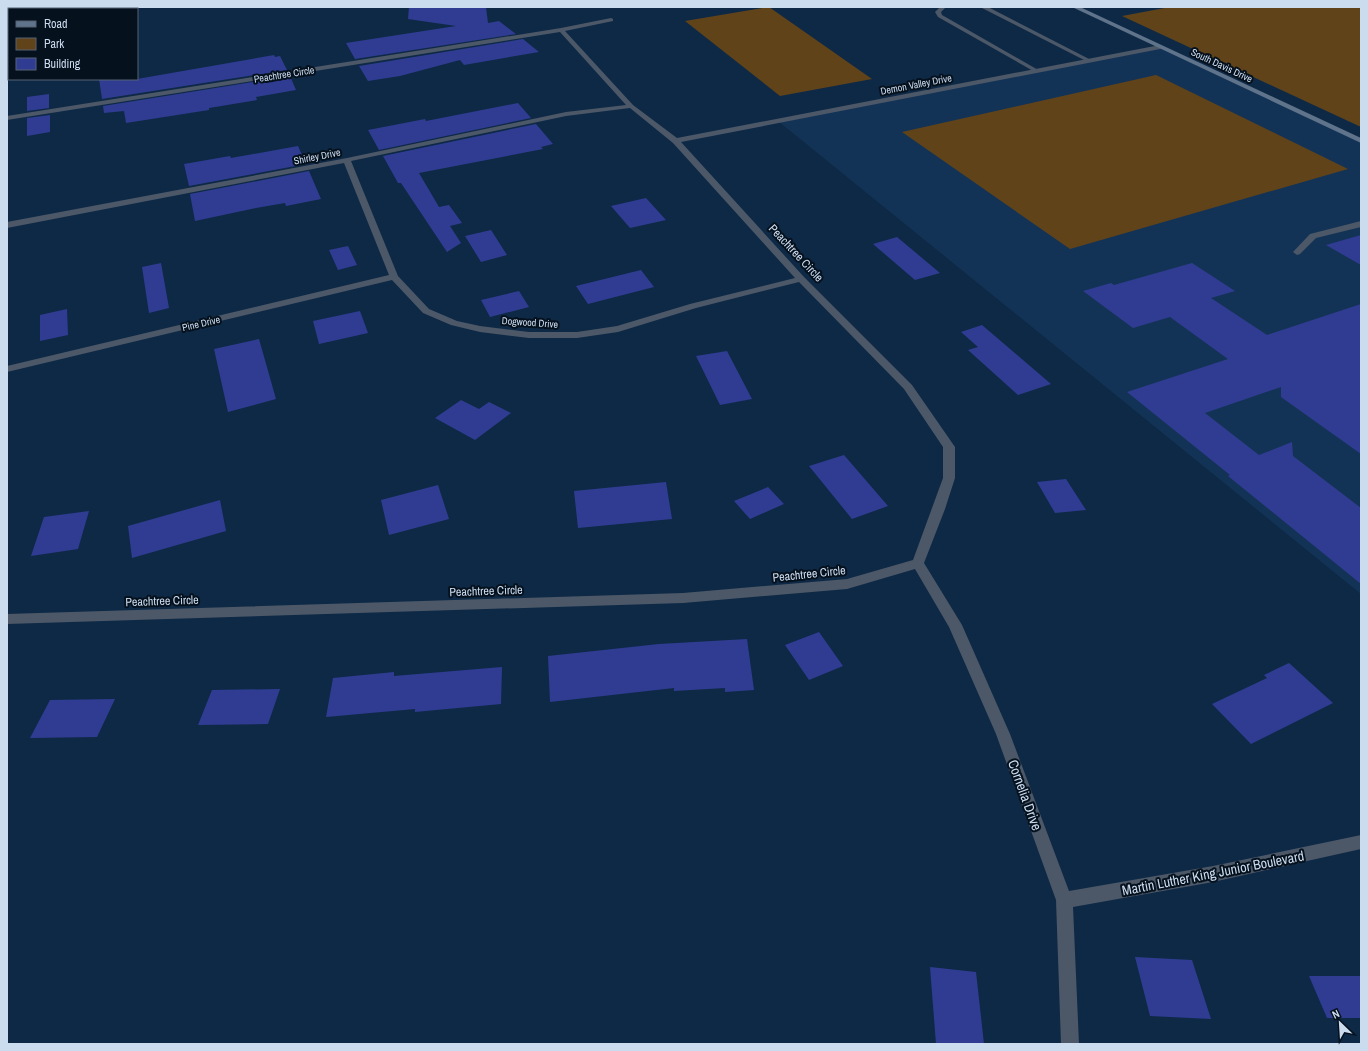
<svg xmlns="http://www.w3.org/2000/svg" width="1368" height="1051" viewBox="0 0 1368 1051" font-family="'Archivo Narrow',sans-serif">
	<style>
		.built { fill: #133356 }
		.green { fill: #61431a }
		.building { fill: #303c92 }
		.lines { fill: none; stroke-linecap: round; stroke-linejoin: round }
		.lane { fill: #4c5867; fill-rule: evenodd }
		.street { fill: #4c5867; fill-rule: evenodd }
		.secondary { fill: #5f738a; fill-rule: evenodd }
		.labels { text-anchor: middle; stroke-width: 4; stroke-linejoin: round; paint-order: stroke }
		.far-street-label { font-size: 10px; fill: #ccdcef; stroke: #06111e }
		.street-label { font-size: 12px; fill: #ccdcef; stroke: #06111e }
		.near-street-label { font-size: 14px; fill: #ccdcef; stroke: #06111e }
	</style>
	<rect width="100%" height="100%" fill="#0e2946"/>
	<path class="built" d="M1160,47L1361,140V594L778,121Z"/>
	<path class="green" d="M769,7L872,79L780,96L685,21Z
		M1170,7H1361V127L1122,16Z
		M1156,75L1348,169L1070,249L902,132Z"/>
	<path class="building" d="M409,7H486L488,23L499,21L516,34L355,59L346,43L456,26L408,19Z
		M523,39L539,52L464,65L460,60L400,76L368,81L359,66Z
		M274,55L275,57L280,56L287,70L102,99L99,79H137Z
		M290,76L296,90L256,97L257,100L209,108V110L126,123L124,111L104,113L103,106Z
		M49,94V108L27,111V97Z
		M518,103L531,118L379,150L368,130L425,119L426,121Z
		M50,115V132L27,136V118Z
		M536,124L553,144L541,147L543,149L419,173L439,207L449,205L462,223L450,226L461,243L447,252L401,183H398L383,156Z
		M298,146L306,164L189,186L184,164L230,156L231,158Z
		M309,171L321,199L286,206L285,203L256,208L195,221L190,194Z
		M646,198L666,220L630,228L611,206Z
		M491,230L507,255L481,262L465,236Z
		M1361,235V265L1326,245Z
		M897,237L940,273L915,280L873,244Z
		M348,246L357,265L338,270L329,250Z
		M161,263L169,308L149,313L142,267Z
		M1192,263L1235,291L1211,298L1267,335L1361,304V454L1281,397V387L1205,413L1259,455L1292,442L1293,456L1361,508V584L1228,476L1230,475L1127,392L1228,359L1170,317L1133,328L1083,291L1111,283L1114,285Z
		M641,270L654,287L588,304L576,286Z
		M519,291L529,307L490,317L481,300Z
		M67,309L68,335L40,341V315Z
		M360,311L368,333L319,344L313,321Z
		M982,325L1051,384L1018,395L968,350L978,347L961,332Z
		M259,339L276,399L228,412L214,349Z
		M727,351L752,399L720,405L696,356Z
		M461,400L479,409L489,402L511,413L475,440L435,418Z
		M844,455L888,506L852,519L809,466Z
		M1066,479L1086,510L1055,513L1037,482Z
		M666,482L672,519L578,528L574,491Z
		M438,485L449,519L389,535L381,500Z
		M768,487L784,504L750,519L734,501Z
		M220,500L226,531L132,558L128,526Z
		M89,511L78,549L31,556L44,517Z
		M819,632L843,666L809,680L785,645Z
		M747,639L754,690L725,692V688L674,691V688L550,702L548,656L659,644Z
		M1289,663L1333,703L1251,744L1212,704L1267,678L1264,675Z
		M502,667L501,704L415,712V709L326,717L333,678L394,672V676Z
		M280,689L268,724L198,725L212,690Z
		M115,699L97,737L30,738L50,700Z
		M1135,957L1192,960L1211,1019L1150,1016Z
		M930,967L976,972L984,1044H936Z
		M1309,976H1361V1018H1327Z"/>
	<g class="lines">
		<path class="lane" d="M940,7H946L941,12L942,15L1040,71L1035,72L938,17L935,12Z
			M980,7H988L1093,61L1088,62Z
			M1361,221V227L1316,238L1300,254L1297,255L1293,252L1310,234Z"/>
		<path class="street" d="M69,7H78L82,9H73Z
			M117,7H125L123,9H115Z
			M611,18L613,19V21L565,31L633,105L677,138L1160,45L1163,47L1160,49L681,142L804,277L912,385L955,447V478L945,509L924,563L962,625L1010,734L1069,891L1213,866L1361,835V849L1213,882L1073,907L1079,1044H1061L1056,900L996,734L949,627L915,569L847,589L683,603L7,624V614L683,593L847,579L913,560L943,478V447L904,389L799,282L696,308L618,332L577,338H529L480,332L451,325L423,313L392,280L7,372V366L389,275L344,163L7,228V222L347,158L566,112L626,105L560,32L7,120V116L561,28ZM630,108L673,143L795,278L690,304L617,326L577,332H529L480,326L457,321L429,309L398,276L351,161L566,116Z
			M7,44H9V48H7Z"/>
		<path class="secondary" d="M1072,7H1080L1361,138V143Z"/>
	</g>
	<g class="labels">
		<g class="far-street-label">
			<text transform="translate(1222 65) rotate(25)" y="4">South Davis Drive</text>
			<text transform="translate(284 74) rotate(-9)" y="4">Peachtree Circle</text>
			<text transform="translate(916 84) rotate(-11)" y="4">Demon Valley Drive</text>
			<text transform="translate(317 156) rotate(-11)" y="4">Shirley Drive</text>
			<text transform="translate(530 322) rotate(4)" y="4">Dogwood Drive</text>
			<text transform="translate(201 323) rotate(-13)" y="4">Pine Drive</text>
		</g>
		<g class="street-label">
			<text transform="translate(796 253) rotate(47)" y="4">Peachtree Circle</text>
			<text transform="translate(809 574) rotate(-6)" y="4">Peachtree Circle</text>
			<text transform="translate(486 591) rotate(-2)" y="4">Peachtree Circle</text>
			<text transform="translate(162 601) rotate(-2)" y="4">Peachtree Circle</text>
		</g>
		<g class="near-street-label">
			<text transform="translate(1025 795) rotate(70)" y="5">Cornelia Drive</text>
			<text transform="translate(1213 873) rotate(-11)" y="5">Martin Luther King Junior Boulevard</text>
		</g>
	</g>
	<rect width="1368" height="1051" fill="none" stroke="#ccdcef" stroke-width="16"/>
	<rect x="8" y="8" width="130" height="72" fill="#06111e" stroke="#556272"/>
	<rect x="16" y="21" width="20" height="6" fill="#5f738a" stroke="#556272"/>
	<text x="44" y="28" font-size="12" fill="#ccdcef">Road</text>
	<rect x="16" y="38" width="20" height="12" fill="#61431a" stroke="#556272"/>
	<text x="44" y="48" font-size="12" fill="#ccdcef">Park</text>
	<rect x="16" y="58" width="20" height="12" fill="#303c92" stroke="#556272"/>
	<text x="44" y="68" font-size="12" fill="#ccdcef">Building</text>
	<g transform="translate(1340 1023) rotate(335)" stroke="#06111e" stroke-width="3" paint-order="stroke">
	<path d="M0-3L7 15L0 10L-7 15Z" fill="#ccdcef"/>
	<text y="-6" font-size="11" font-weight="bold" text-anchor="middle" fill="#ccdcef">N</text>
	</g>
</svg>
